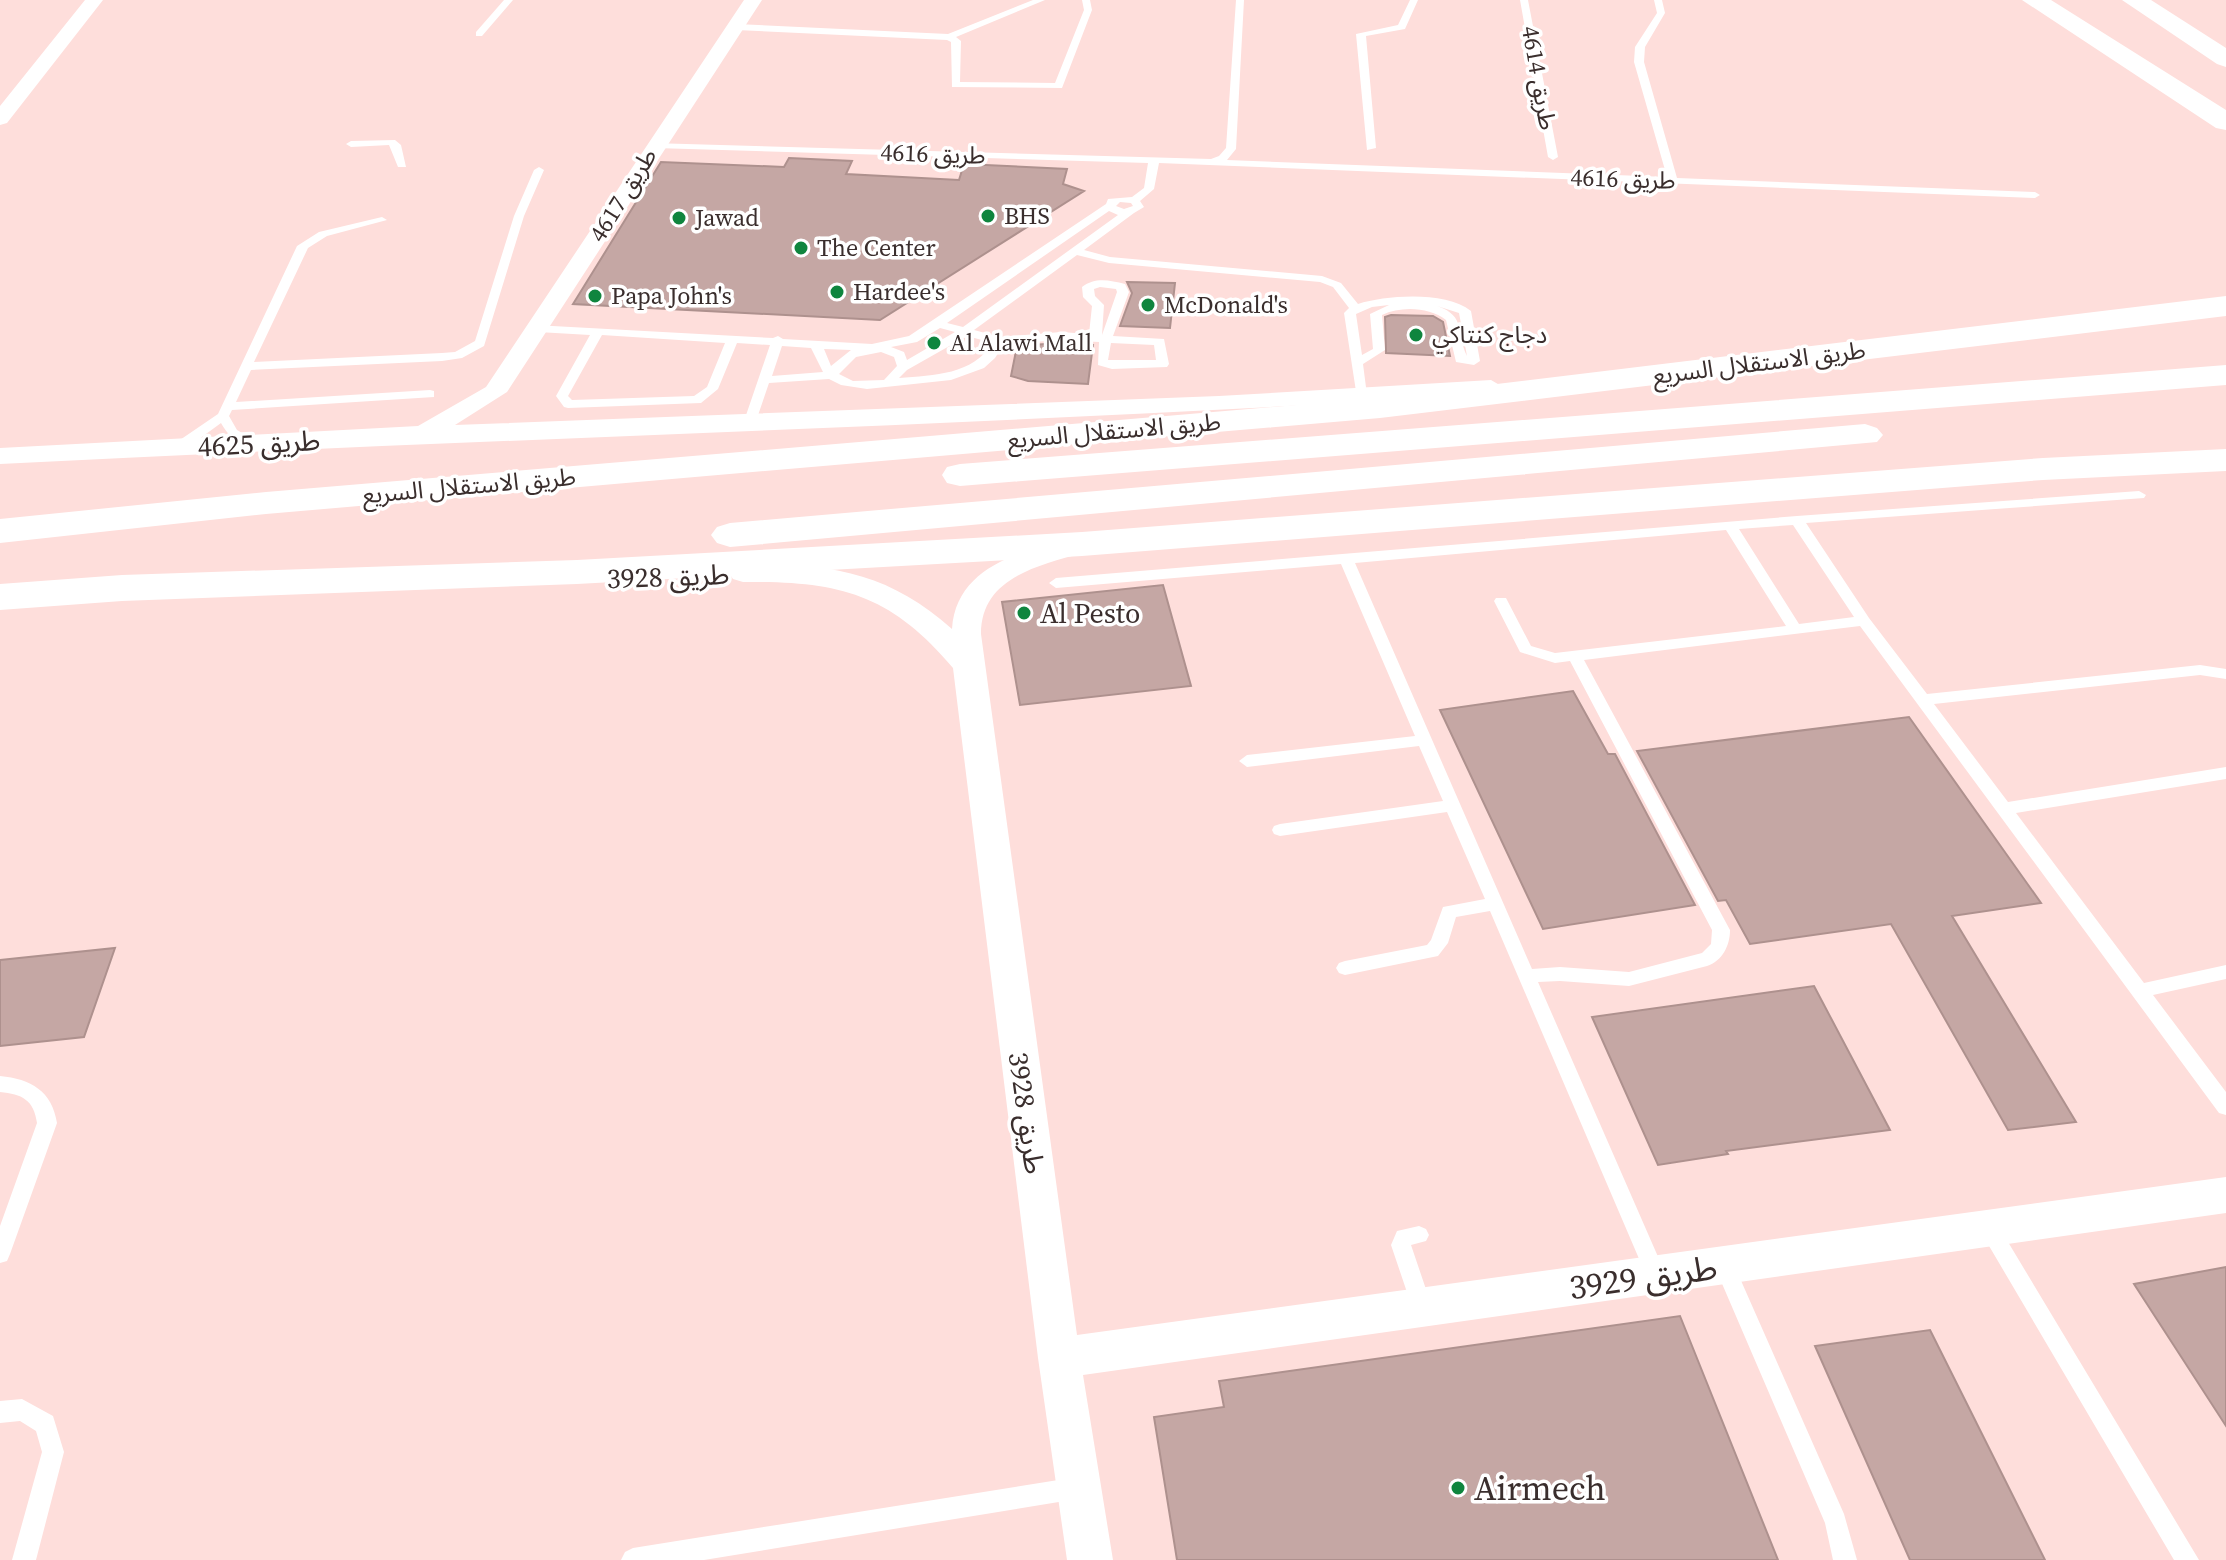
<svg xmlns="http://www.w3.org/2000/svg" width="2226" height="1560" viewBox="0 0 2226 1560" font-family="'Source Serif 4','Noto Sans Arabic',serif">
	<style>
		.building { fill: #c5a7a4; stroke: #ae918e; stroke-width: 2 }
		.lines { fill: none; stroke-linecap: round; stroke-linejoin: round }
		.service { fill: #fff; fill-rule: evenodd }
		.minor { fill: #fff; fill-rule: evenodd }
		.primary { fill: #fff; fill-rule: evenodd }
		.poi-dot { fill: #0f853e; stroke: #fff; stroke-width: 3 }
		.labels { text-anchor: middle; stroke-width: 7; stroke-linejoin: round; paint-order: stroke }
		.far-street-label { font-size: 24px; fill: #3a2e2d; stroke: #fff }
		.far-poi-label { font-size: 24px; fill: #3a2e2d; stroke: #fff; text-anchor: start }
		.street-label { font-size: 28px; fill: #3a2e2d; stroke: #fff }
		.poi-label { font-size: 28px; fill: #3a2e2d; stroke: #fff; text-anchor: start }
		.near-street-label { font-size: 34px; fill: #3a2e2d; stroke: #fff }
		.near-poi-label { font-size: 34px; fill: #3a2e2d; stroke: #fff; text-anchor: start }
	</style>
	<rect width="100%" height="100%" fill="#fededb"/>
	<path class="building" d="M789,158L852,161L846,174L959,180L964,164L1067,169L1063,184L1084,191L880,320L573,304L661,162L784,167Z
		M1127,282L1175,283L1170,328L1120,326L1132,293Z
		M1391,315L1433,316L1443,322L1450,356L1386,353L1385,317Z
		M1061,343L1093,345L1088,384L1028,381L1011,376L1017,346Z
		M1163,585L1191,686L1020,705L1002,602Z
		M1573,691L1608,754H1615L1695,905L1543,929L1440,710Z
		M1909,717L2041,903L1952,916L2076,1122L2008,1130L1891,924L1750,944L1726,900L1718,901L1637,751Z
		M115,948L84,1037L0,1046V960Z
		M1814,986L1890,1130L1726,1151L1728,1154L1658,1165L1592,1017Z
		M2226,1267V1426L2134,1284Z
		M1680,1316L1778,1560H1177L1154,1417L1224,1407L1219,1381Z
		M1930,1330L2045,1560H1910L1815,1346Z"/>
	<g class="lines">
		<path class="service" d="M504,0H513L482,36H476V32Z
			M1033,0H1045L956,37L961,41L960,82L1055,83L1084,10L1082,0H1090L1092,10L1062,88L952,87L951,42L947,40L736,30L731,27L736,24L948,34Z
			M1236,0H1244L1236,149L1227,160L1667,177L1634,62L1635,47L1657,13L1654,0H1662L1665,13L1645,47L1644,62L1677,178L2035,192L2040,195L2035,198L1159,163L1154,189L1140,201L1144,207L1134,213L1084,250L1110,257L1322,276L1341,283L1358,304C1387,295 1446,291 1471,311L1480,361L1474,365L1456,362L1446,320C1429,307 1401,306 1382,315L1385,350L1363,364L1367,395L1361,399L1357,398L1344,313L1349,308L1333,287L1320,282L1109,263L1077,255L974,330L1000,337L1061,332L1089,334L1092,306L1083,297L1082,287C1095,277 1109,280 1125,284L1129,292L1113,336L1164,339L1169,364L1167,367L1112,369L1098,365L1099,342L1061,340L1004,344L995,358L984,368L951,380L867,389L841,385L829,379L769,383L755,424L749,428L743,424L770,345L737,343L718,389L701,403L568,408L564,407L556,396L590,335L538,332L534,331V325L773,338L778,336L783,339L872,344L909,336L1106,204L1108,199L1132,197L1144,188L1148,163L655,148L651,147V143L1211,159L1219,156L1226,148ZM1120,202L1131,203L1133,206L1124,209L1116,206ZM1109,211L1118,215L963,327L947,323ZM1100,287L1116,289L1117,292L1102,335L1104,305L1095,296L1094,289ZM1389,305L1370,314L1373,349L1362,355L1356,314L1372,307ZM1437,306L1459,313L1467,356C1456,334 1467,316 1437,306ZM940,328L955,332L907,360L904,352L891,347L917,342ZM602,335L725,343L707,387L694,396L572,400L568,396ZM967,336L993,343C972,375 935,375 899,378L907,370ZM1111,343L1154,345L1156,360H1108ZM782,346L811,348L823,372L772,376ZM824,349L851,350L831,366ZM881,352L894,357L897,366L884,380L853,381L839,374L856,357Z
			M1410,0H1418L1405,29L1366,36L1376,148L1367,150L1356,34L1398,25Z
			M1520,0H1528L1558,157L1553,160L1548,157Z
			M395,140L401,145L406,167H398L389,145L351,147L346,144L351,141Z
			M539,167L544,170L524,216L484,346L462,358L442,361L251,370L236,402L430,390L434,391V397L232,410L229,416L237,430L256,441V447C241,448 228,436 221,423L184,450H174V444L218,414L297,246L319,232L382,217L387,220L327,236L308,248L254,362L442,353L455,352L475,341L514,216L534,170Z
			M2139,491L2146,495L2144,498L1806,523L1869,618L1927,694L2200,665L2226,669V679L2200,675L1934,704L2008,802L2226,767V779L2016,813L2144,983L2226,965V979L2153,995L2226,1092V1115L2219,1113L1860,626L1584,660L1730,930C1730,946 1722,961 1707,966L1629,986L1560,981L1538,982L1666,1275L1663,1282L1656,1284L1649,1282L1490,911L1456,917L1448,943L1438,956L1345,975L1339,973L1336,968L1339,963L1345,961L1427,945L1431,940L1443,907L1485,899L1447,812L1280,836L1274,834L1272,830L1274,826L1280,824L1443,801L1419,746L1247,767L1239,761L1247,755L1415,736L1341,564L1056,588L1049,583L1056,578L1797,516ZM1793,525L1854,617L1799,624L1739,529ZM1726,530L1786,626L1555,653L1531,646L1506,598H1496L1494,601L1520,652L1555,663L1570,661L1712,930L1711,944L1702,953L1629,972L1560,967L1532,969L1355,563Z
			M0,1076C31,1079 52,1091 57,1123L10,1254L7,1261L0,1263V1226L37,1123C34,1100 22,1094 0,1092Z
			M1989,1219L1996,1222L2199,1560H2174L1982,1234L1979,1228L1982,1222Z
			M1419,1226L1426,1229L1429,1235L1426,1241L1411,1245L1432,1307L1429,1314L1422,1317L1415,1314L1412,1307L1391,1245L1397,1231Z
			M1724,1256L1731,1258L1844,1514L1857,1560H1833L1825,1523L1714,1265L1717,1258Z
			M22,1399L53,1416L64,1452L36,1560H12L42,1452L36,1431L20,1421L0,1423V1401Z
			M1077,1477L1085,1480L1088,1488L1085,1496L1077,1499L704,1560H621L625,1552L633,1548Z"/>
		<path class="minor" d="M85,0H103L7,123L0,125V106Z
			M744,0H762L507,392L455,425L1219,396L1491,380L1503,387L1491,394C994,426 497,438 0,464V448L418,426L486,387Z
			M1072,538L1082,541L1086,547L1082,553C1037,566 981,578 981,634L1077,1335L2226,1177V1213L1083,1375L1113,1560H1067L1038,1358L953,668C890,593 838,581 743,582L733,579L729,573L733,567L743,564C826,563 888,571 952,629C956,566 1022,551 1072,538Z"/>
		<path class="primary" d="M2022,0H2051L2226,110V130L2216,128Z
			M2122,0H2151L2226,48V67L2217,64Z
			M2226,296V316L1380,418L266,514L0,543V519L266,492L1380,398Z
			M2226,365V385L960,486L947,483L942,475L947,467L960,464Z
			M1865,424L1877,428L1883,435L1877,442L730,547L717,543L711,535L717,527L730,523Z
			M2226,449V471L2043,480L1082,556L577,584L122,601L0,610V584L122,575L577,560L1082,532L2043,458Z"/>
	</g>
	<g class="poi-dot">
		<circle cx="988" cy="216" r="8"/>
		<circle cx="679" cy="218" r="8"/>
		<circle cx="801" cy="248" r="8"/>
		<circle cx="837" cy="292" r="8"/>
		<circle cx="595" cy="296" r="8"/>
		<circle cx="1148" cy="305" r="8"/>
		<circle cx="1416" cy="335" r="8"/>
		<circle cx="934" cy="343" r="8"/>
		<circle cx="1024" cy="613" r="8"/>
		<circle cx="1458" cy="1488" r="8"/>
	</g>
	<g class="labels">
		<g class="far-street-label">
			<text transform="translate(1539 78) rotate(80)" y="8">طريق 4614</text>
			<text transform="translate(933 154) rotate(2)" y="8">طريق 4616</text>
			<text transform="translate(1623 179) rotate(2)" y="8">طريق 4616</text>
			<text transform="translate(623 195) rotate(-58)" y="8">طريق 4617</text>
			<text transform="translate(1759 363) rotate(-7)" y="8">طريق الاستقلال السريع</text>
			<text transform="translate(1114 431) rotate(-5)" y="8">طريق الاستقلال السريع</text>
			<text transform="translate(469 486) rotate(-5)" y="8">طريق الاستقلال السريع</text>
		</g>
		<g class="far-poi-label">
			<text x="1004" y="224">BHS</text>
			<text x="695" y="226">Jawad</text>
			<text x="817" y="256">The Center</text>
			<text x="853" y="300">Hardee's</text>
			<text x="611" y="304">Papa John's</text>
			<text x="1164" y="313">McDonald's</text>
			<text x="1432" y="343">دجاج كنتاكي</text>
			<text x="950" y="351">Al Alawi Mall</text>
		</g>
		<g class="street-label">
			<text transform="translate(259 443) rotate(-3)" y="10">طريق 4625</text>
			<text transform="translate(668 576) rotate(-2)" y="10">طريق 3928</text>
			<text transform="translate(1027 1113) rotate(82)" y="10">طريق 3928</text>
		</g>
		<g class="poi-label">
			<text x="1040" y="623">Al Pesto</text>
		</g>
		<g class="near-street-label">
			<text transform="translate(1643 1277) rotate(-8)" y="12">طريق 3929</text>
		</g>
		<g class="near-poi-label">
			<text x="1474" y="1500">Airmech</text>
		</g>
	</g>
</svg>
